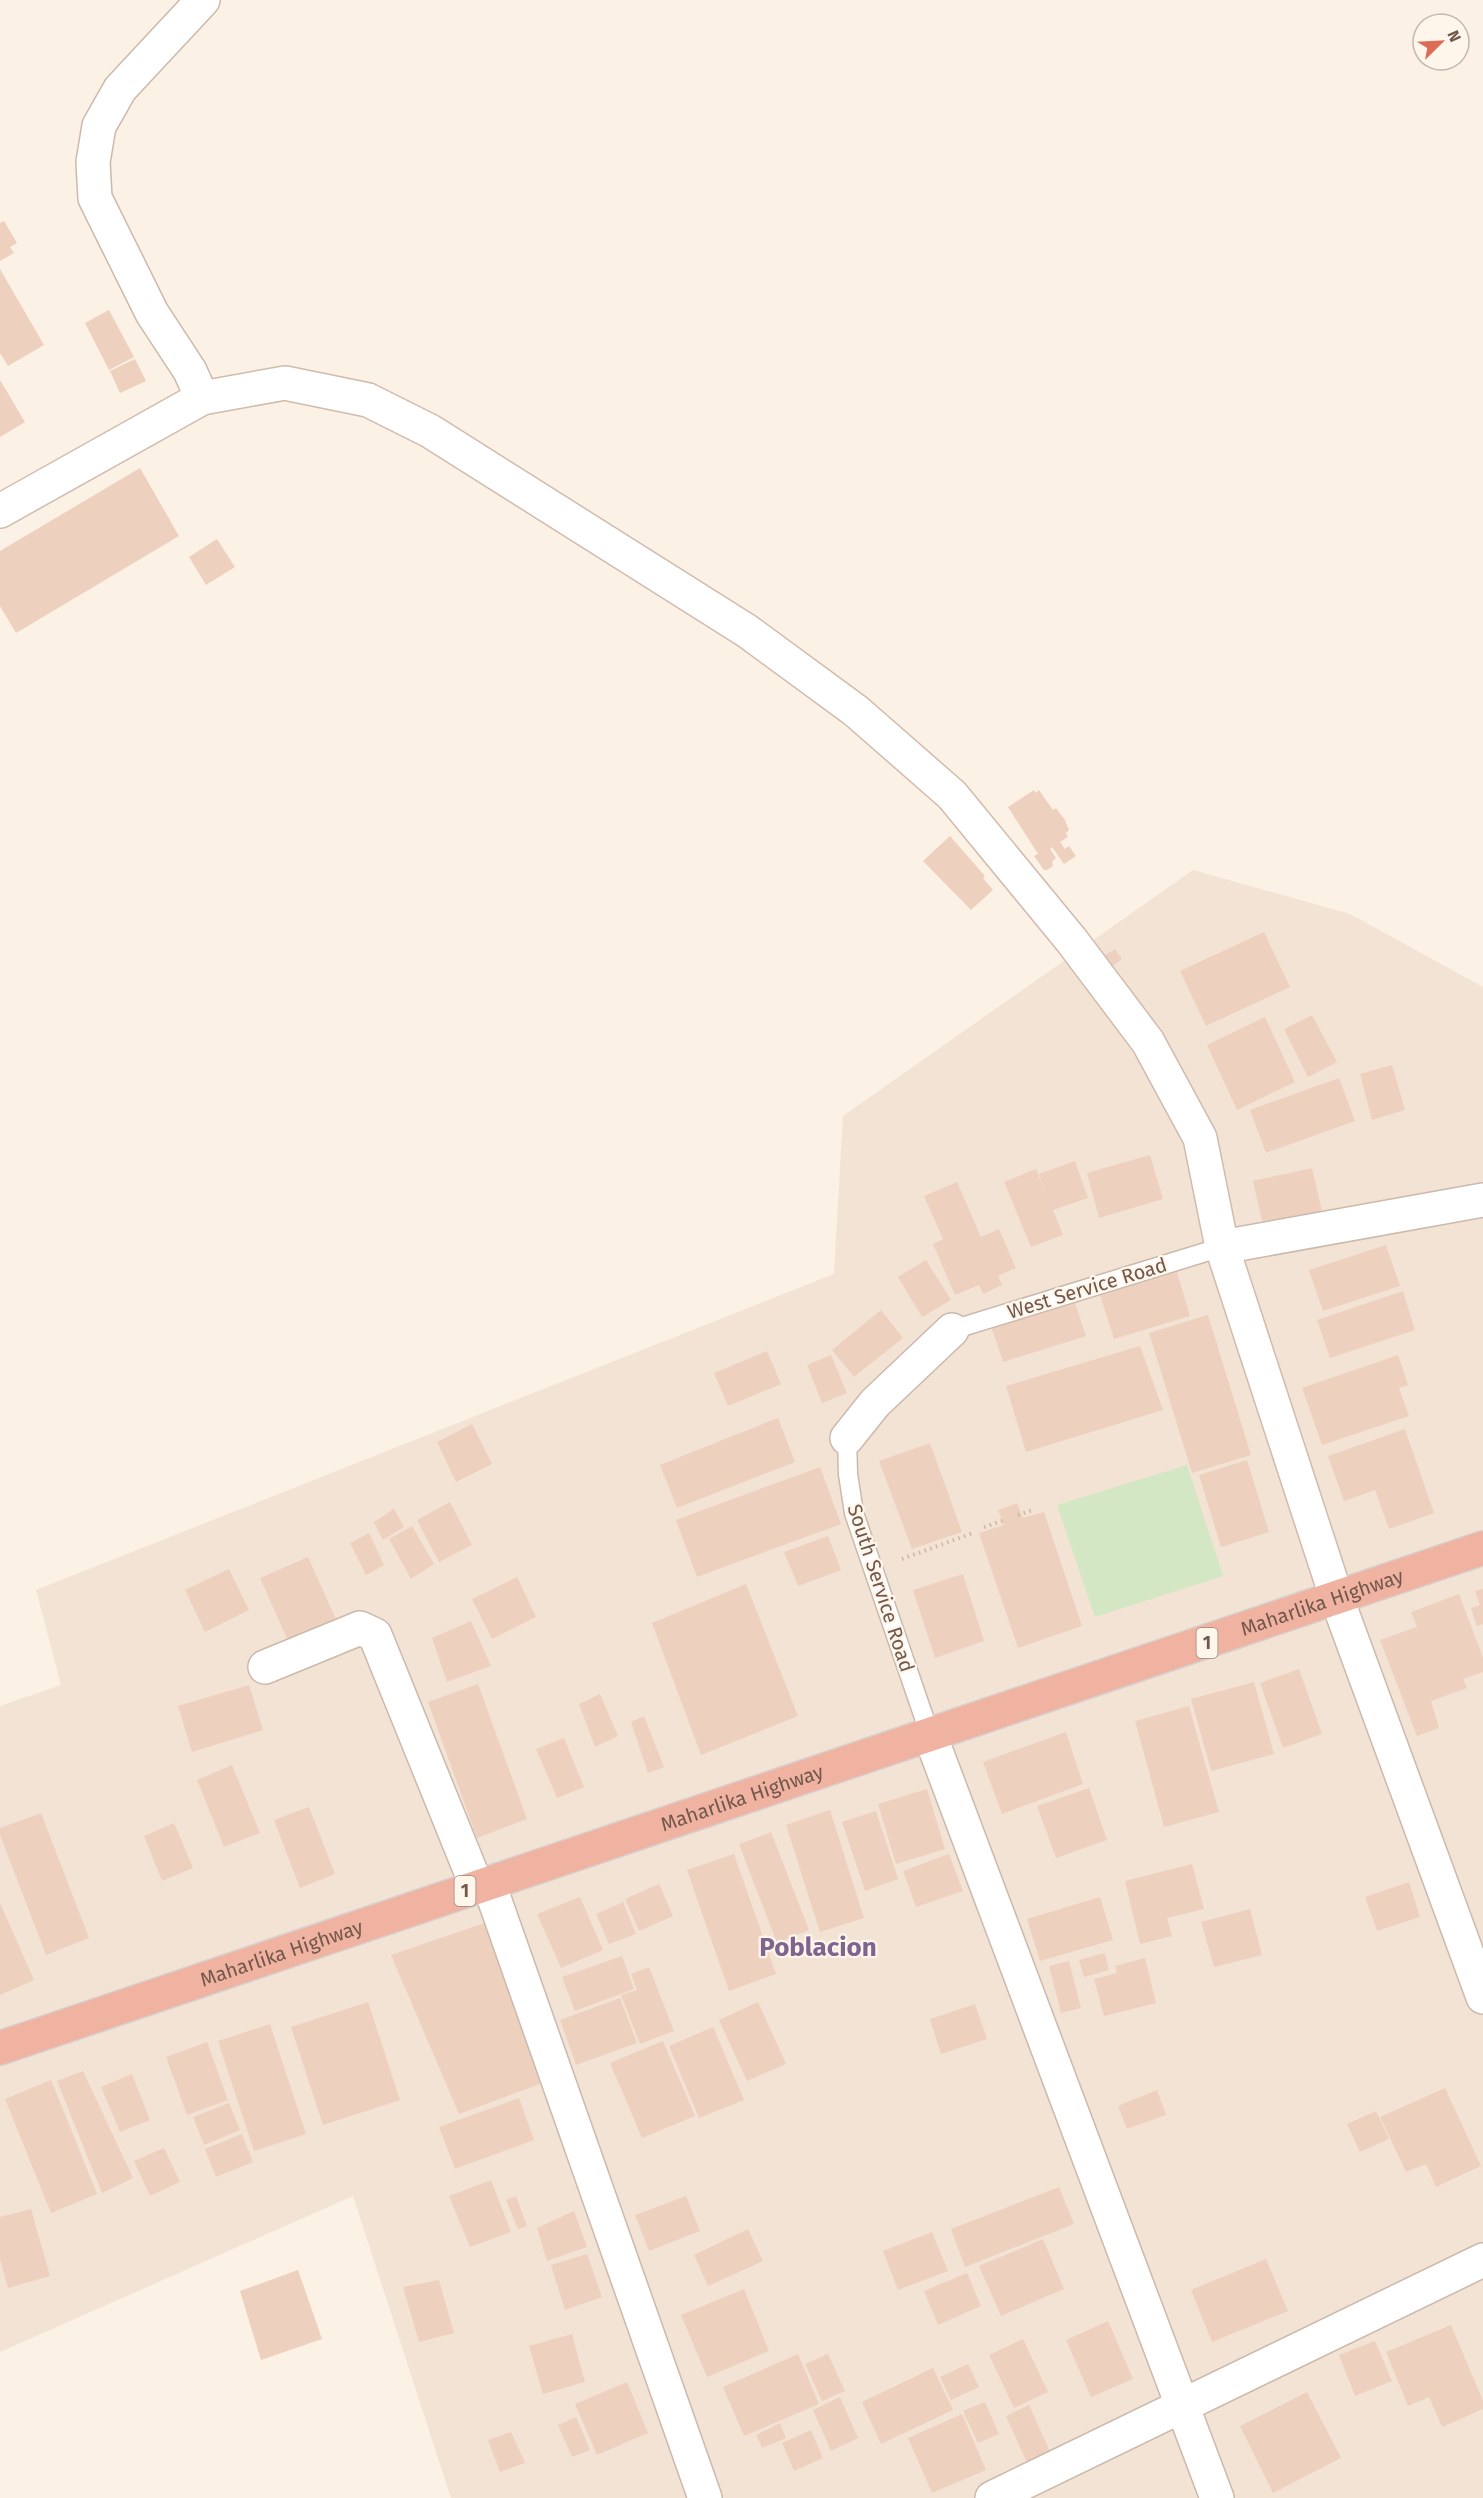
<svg xmlns="http://www.w3.org/2000/svg" width="1483" height="2498" viewBox="0 0 1483 2498" font-family="'Fira Sans',sans-serif">
	<style>
		.residential { fill: #f2e3d4 }
		.green { fill: #d4e7c5 }
		.building { fill: #eed0bf }
		.lines { fill: none; stroke-linecap: round; stroke-linejoin: round }
		.lane-casing { stroke: #cbb9ac; stroke-width: 21 }
		.street-casing { stroke: #cbb9ac; stroke-width: 36 }
		.secondary-casing { stroke: #d0bbad; stroke-width: 36 }
		.highway-casing { stroke: #d8d0cd; stroke-width: 36 }
		.path { stroke: #d3b3a2; stroke-width: 4; stroke-dasharray: 1.5 4.5; stroke-linecap: butt }
		.lane { stroke: #fff; stroke-width: 18 }
		.street { stroke: #fff; stroke-width: 33 }
		.secondary { stroke: #fff; stroke-width: 33 }
		.highway { stroke: #f0b2a1; stroke-width: 33 }
		.labels { text-anchor: middle; stroke-width: 4.5; stroke-linejoin: round; paint-order: stroke }
		.shield { fill: #fef6eb; stroke: #9c877c; stroke-width: 1.5 }
		.shield-label { font-size: 18px; font-weight: bold; fill: #72584c }
		.street-label { font-size: 20px; fill: #72584c; stroke: #fef6eb }
		.district-label { font-size: 26px; font-weight: bold; fill: #7e648e; stroke: #fef6eb }
	</style>
	<rect width="100%" height="100%" fill="#fbf1e5"/>
	<path class="residential" d="M1193,870L1350,914L1483,987V2498H451L353,2196L0,2352V1706L61,1685L36,1590L834,1274L843,1116Z"/>
	<path class="green" d="M1187,1465L1223,1576L1095,1617L1057,1505Z"/>
	<path class="building" d="M4,221L17,243L10,247L14,253L0,261V223Z
		M0,269L44,345L8,366L0,353Z
		M109,310L134,357L109,370L85,323Z
		M135,359L146,381L120,393L110,371Z
		M0,380L25,422L0,437Z
		M140,468L179,536L16,633L0,606V551Z
		M217,539L235,567L206,585L189,557Z
		M1034,790L1036,793L1039,790L1053,810L1056,808L1065,820L1069,830L1066,833L1068,837L1060,842L1065,849L1069,846L1076,856L1064,864L1052,847L1050,849L1056,858L1052,862L1053,866L1047,870H1044L1034,856L1038,854L1008,807Z
		M950,836L985,876L983,878L993,890L971,910L923,861Z
		M1264,932L1290,987L1206,1026L1180,971Z
		M1115,949L1122,959L1112,966L1105,955Z
		M1312,1015L1337,1062L1308,1077L1284,1029Z
		M1265,1017L1295,1082L1237,1110L1207,1045Z
		M1392,1065L1405,1110L1372,1120L1360,1074Z
		M1339,1078L1355,1121L1266,1153L1250,1110Z
		M1150,1155L1163,1199L1099,1218L1087,1173Z
		M1075,1161L1088,1198L1053,1210L1063,1235L1031,1247L1004,1182L1036,1169L1046,1194L1039,1174Z
		M1312,1168L1324,1220L1265,1234L1253,1181Z
		M957,1182L981,1237L999,1229L1016,1268L998,1276L1002,1285L983,1294L979,1285L955,1295L933,1244L943,1239L924,1196Z
		M1386,1245L1400,1286L1323,1311L1309,1270Z
		M926,1260L951,1300L922,1317L898,1277Z
		M1177,1272L1190,1316L1114,1339L1100,1295Z
		M1403,1291L1415,1330L1330,1358L1317,1320Z
		M1074,1300L1086,1336L1003,1362L991,1326Z
		M881,1310L903,1338L854,1377L832,1350Z
		M1208,1315L1251,1455L1192,1473L1149,1333Z
		M1140,1346L1163,1410L1026,1452L1006,1386Z
		M767,1351L781,1384L728,1406L714,1373Z
		M831,1355L847,1393L822,1403L807,1365Z
		M1398,1355L1408,1385L1399,1388L1409,1416L1322,1445L1302,1388Z
		M778,1418L795,1462L677,1508L660,1465Z
		M472,1424L492,1464L456,1482L437,1442Z
		M1405,1429L1434,1513L1389,1529L1375,1490L1344,1501L1328,1456Z
		M930,1443L962,1532L912,1549L879,1461Z
		M1247,1460L1269,1532L1221,1547L1199,1475Z
		M820,1467L841,1524L697,1577L676,1520Z
		M450,1502L472,1545L439,1562L417,1520Z
		M1017,1503L1023,1518L1044,1512L1082,1626L1018,1648L979,1533L1004,1525L998,1510Z
		M394,1509L404,1527L383,1540L374,1522Z
		M412,1526L434,1564L411,1579L389,1539Z
		M369,1533L384,1565L366,1575L350,1543Z
		M828,1536L841,1570L798,1586L784,1552Z
		M308,1557L338,1624L290,1645L260,1578Z
		M229,1569L249,1610L205,1632L185,1590Z
		M963,1574L984,1641L935,1658L913,1590Z
		M517,1577L536,1617L492,1639L472,1599Z
		M746,1584L798,1716L701,1755L652,1623Z
		M1483,1589V1624L1477,1626L1471,1608L1480,1605L1475,1591Z
		M1459,1594L1483,1658V1672L1463,1679L1467,1688L1431,1701L1439,1728L1417,1736L1380,1640L1417,1627L1411,1612Z
		M471,1621L491,1666L447,1682L432,1638Z
		M1299,1669L1322,1734L1283,1748L1260,1683Z
		M1254,1682L1274,1754L1211,1771L1191,1699Z
		M478,1684L527,1819L477,1838L428,1702Z
		M249,1685L263,1730L192,1752L178,1706Z
		M600,1694L618,1736L595,1747L579,1704Z
		M1189,1706L1219,1812L1164,1827L1135,1721Z
		M644,1716L664,1767L648,1773L631,1722Z
		M1066,1732L1083,1784L1002,1814L983,1762Z
		M564,1738L584,1787L557,1798L536,1749Z
		M232,1765L260,1833L224,1847L197,1780Z
		M1089,1788L1107,1840L1056,1858L1037,1806Z
		M927,1789L945,1849L896,1864L878,1804Z
		M309,1807L335,1874L300,1888L274,1820Z
		M830,1810L864,1918L820,1932L786,1825Z
		M876,1811L898,1879L865,1891L842,1822Z
		M41,1813L89,1938L46,1955L0,1835V1828Z
		M174,1823L193,1868L162,1881L144,1836Z
		M771,1832L809,1930L777,1943L739,1844Z
		M734,1854L776,1974L729,1991L687,1870Z
		M949,1854L963,1891L916,1907L903,1871Z
		M1192,1864L1204,1909L1167,1918L1172,1936L1140,1944L1125,1881Z
		M1409,1882L1420,1917L1377,1931L1365,1897Z
		M659,1884L673,1916L639,1931L625,1899Z
		M580,1897L603,1950L561,1968L537,1914Z
		M1100,1897L1113,1940L1040,1961L1027,1919Z
		M623,1902L636,1934L609,1944L596,1914Z
		M0,1903L34,1980L0,1995Z
		M1250,1909L1262,1955L1214,1967L1201,1922Z
		M490,1921L548,2081L459,2114L391,1955Z
		M1105,1953L1109,1970L1084,1977L1079,1960Z
		M622,1956L634,1989L575,2011L562,1977Z
		M1145,1958L1156,2003L1104,2016L1094,1979L1117,1973L1115,1966Z
		M1069,1961L1081,2008L1061,2013L1049,1966Z
		M649,1967L674,2031L640,2044L621,1995L637,1990L631,1974Z
		M620,1998L637,2043L576,2065L560,2020Z
		M368,2002L400,2100L323,2125L291,2027Z
		M758,2002L786,2064L747,2081L719,2020Z
		M975,2004L987,2039L941,2054L930,2019Z
		M270,2024L306,2134L254,2151L218,2041Z
		M713,2027L744,2100L699,2118L669,2046Z
		M663,2041L695,2116L642,2138L610,2063Z
		M207,2042L228,2100L187,2115L166,2057Z
		M83,2071L133,2178L102,2193L57,2081Z
		M132,2074L150,2120L120,2132L101,2087Z
		M51,2080L97,2194L51,2213L5,2099Z
		M1445,2088L1481,2166L1436,2187L1426,2164L1406,2172L1380,2117Z
		M1157,2090L1166,2115L1127,2129L1118,2106Z
		M519,2098L534,2140L455,2169L439,2127Z
		M229,2103L240,2130L204,2145L193,2117Z
		M1376,2111L1389,2139L1360,2152L1347,2124Z
		M242,2134L253,2162L216,2177L205,2149Z
		M164,2148L180,2182L150,2196L134,2161Z
		M491,2180L511,2232L470,2247L449,2196Z
		M1059,2187L1074,2224L965,2267L951,2229Z
		M516,2196L527,2226L518,2229L506,2200Z
		M686,2196L700,2231L649,2251L635,2215Z
		M31,2209L50,2276L8,2288L0,2259V2217Z
		M574,2211L587,2247L547,2261L537,2228Z
		M748,2229L763,2261L708,2286L694,2255Z
		M932,2232L948,2271L898,2290L883,2251Z
		M1043,2239L1064,2289L1001,2316L979,2266Z
		M587,2254L602,2297L565,2310L551,2265Z
		M1266,2259L1288,2311L1212,2342L1191,2290Z
		M298,2270L322,2339L261,2360L240,2291Z
		M967,2273L981,2306L938,2325L924,2291Z
		M439,2280L454,2333L419,2342L403,2287Z
		M744,2289L769,2351L707,2377L681,2315Z
		M1108,2321L1133,2379L1091,2397L1066,2340Z
		M1451,2325L1483,2401V2409L1442,2427L1429,2397L1408,2406L1386,2352Z
		M572,2334L585,2382L543,2394L529,2346Z
		M1023,2339L1048,2392L1014,2408L989,2355Z
		M1375,2341L1392,2381L1355,2396L1339,2355Z
		M798,2354L819,2404L744,2436L723,2387Z
		M828,2354L845,2391L822,2401L805,2364Z
		M968,2364L979,2387L951,2400L940,2377Z
		M933,2368L953,2410L881,2444L862,2402Z
		M627,2382L648,2433L597,2455L575,2404Z
		M1307,2392L1341,2458L1273,2493L1240,2426Z
		M840,2397L858,2438L831,2451L813,2410Z
		M985,2402L999,2434L978,2443L963,2411Z
		M1029,2405L1050,2452L1027,2463L1006,2416Z
		M962,2414L986,2470L932,2493L908,2438Z
		M576,2417L590,2450L572,2457L558,2425Z
		M780,2423L786,2438L762,2448L756,2435Z
		M811,2430L823,2458L794,2471L782,2443Z
		M511,2432L525,2463L500,2472L488,2440Z"/>
	<g class="lines">
		<g class="lane-casing">
			<path id="lane" d="M952,1330L1222,1247
				M847,1438L848,1474L854,1513L930,1735"/>
		</g>
		<g class="street-casing">
			<path id="street" d="M202,398L190,371L152,313L95,198L93,162L99,126L120,89L203,0
				M1222,1247L1483,1200
				M847,1438L875,1403L952,1330
				M1337,1599L1483,1997
				M265,1667L360,1628L375,1635L477,1887
				M930,1735L1217,2498
				M489,1884L705,2498
				M992,2498L1483,2260"/>
		</g>
		<g class="secondary-casing">
			<path id="secondary" d="M0,511L202,398L285,383L368,400L430,431L747,631L856,711L952,795L1072,941L1148,1042L1200,1138L1222,1247L1337,1599"/>
		</g>
		<g class="highway-casing">
			<g id="highway">
				<path id="s1" d="M0,2048L1483,1548"/>
			</g>
		</g>
		<path class="path" d="M1018,1515L1033,1510
			M984,1527L1005,1520
			M902,1559L973,1533"/>
		<use href="#lane" class="lane"/>
		<use href="#street" class="street"/>
		<use href="#secondary" class="secondary"/>
		<use href="#highway" class="highway"/>
	</g>
	<g class="labels">
		<g class="shield">
			<rect x="1196.5" y="1628" width="21" height="30" rx="4.5"/>
			<rect x="454.5" y="1876" width="21" height="30" rx="4.5"/>
		</g>
		<g class="shield-label">
			<text x="1207" y="1649">1</text>
			<text x="465" y="1897">1</text>
		</g>
		<g class="street-label">
			<text transform="translate(1087 1288) rotate(-17)" y="7">West Service Road</text>
			<text transform="translate(881 1588) rotate(72)" y="7">South Service Road</text>
			<text dy="7" stroke="none"><textPath href="#s1" startOffset="1395">Maharlika Highway</textPath></text>
			<text dy="7" stroke="none"><textPath href="#s1" startOffset="783">Maharlika Highway</textPath></text>
			<text dy="7" stroke="none"><textPath href="#s1" startOffset="297">Maharlika Highway</textPath></text>
		</g>
		<g class="district-label">
			<text x="818" y="1956">Poblacion</text>
		</g>
	</g>
	<g transform="translate(1441 42) rotate(66)"><circle r="28" fill="#fef6eb" stroke="#c6b7ab" stroke-width="1.5"/>
	<path d="M0-4.5L10 22L0 15L-10 22Z" fill="#dc6c53"/>
	<text y="-9" font-size="16" font-weight="bold" text-anchor="middle" fill="#72584c">N</text>
	</g>
</svg>
